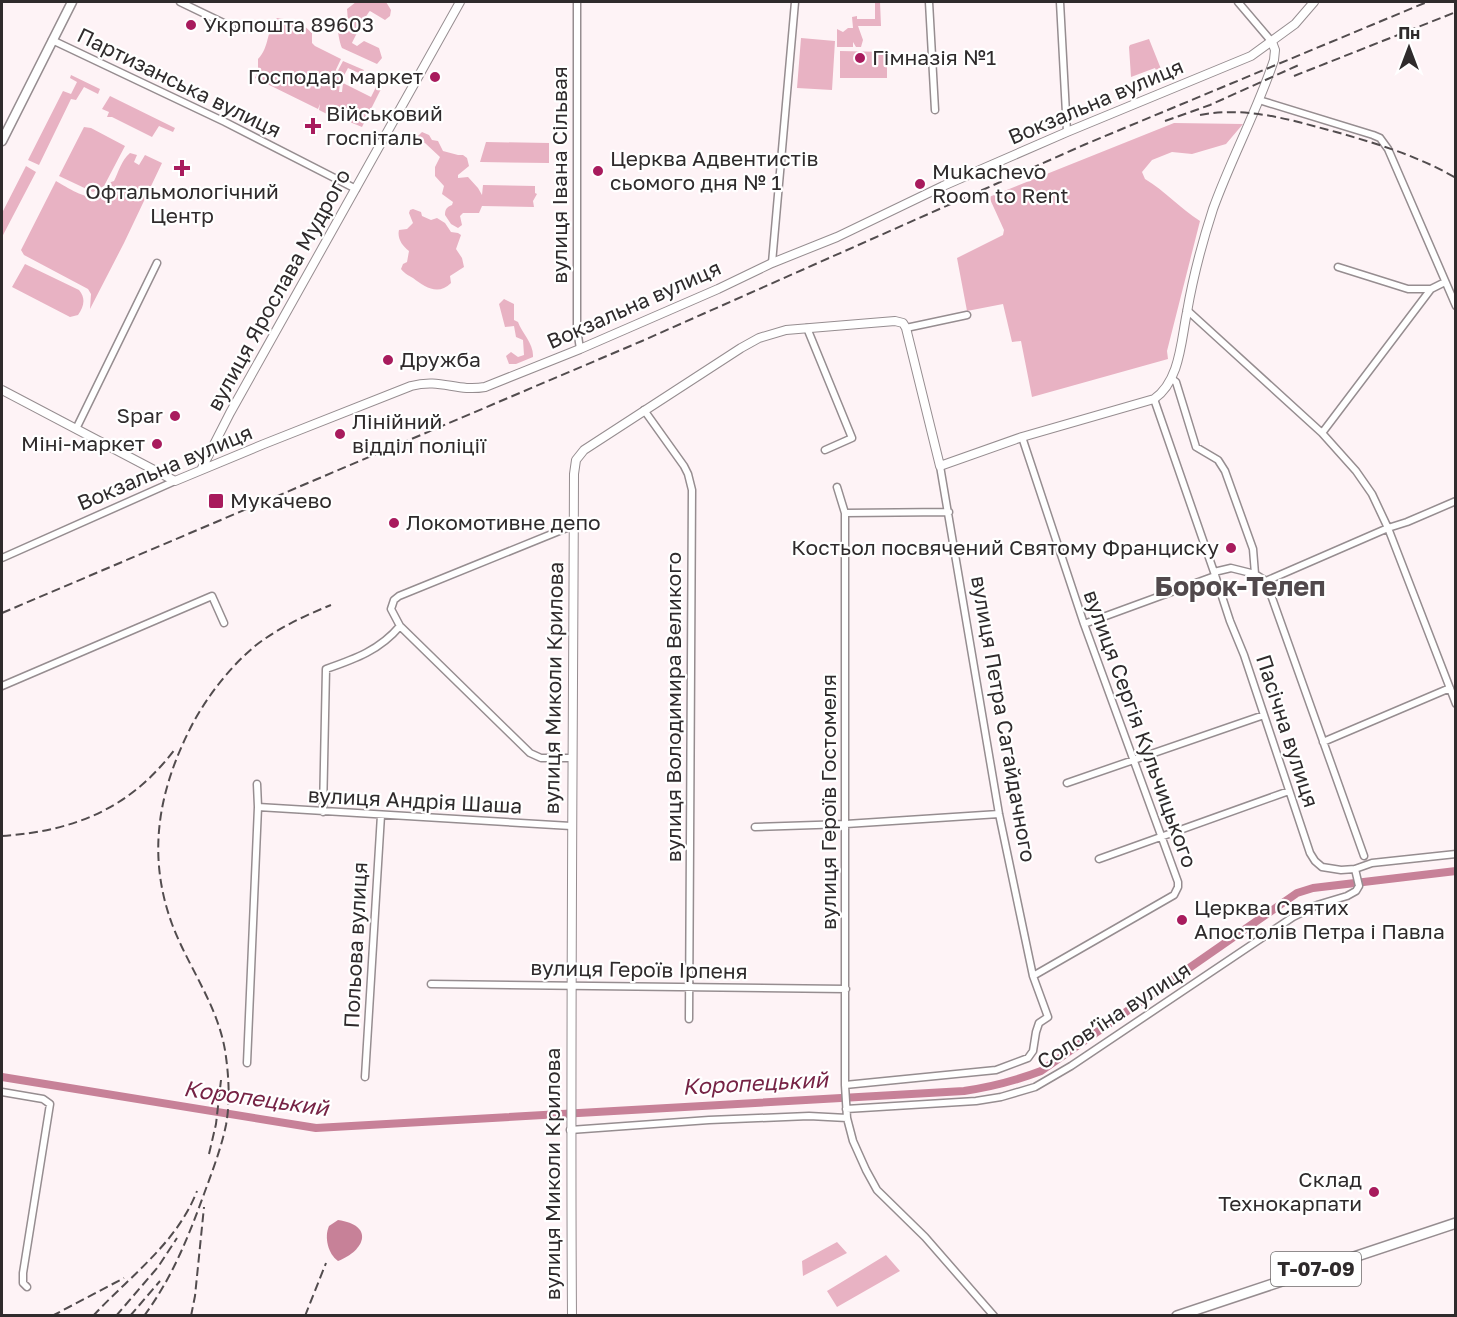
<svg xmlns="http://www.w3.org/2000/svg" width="1457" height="1317" viewBox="0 0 1457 1317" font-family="'Golos Text',sans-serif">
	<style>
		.green { fill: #e8b2c3 }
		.water { fill: #c78198 }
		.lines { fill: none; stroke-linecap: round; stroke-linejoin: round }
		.canal { stroke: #c78198; stroke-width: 8 }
		.minor-casing { stroke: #968d90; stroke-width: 9 }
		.tertiary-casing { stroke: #968d90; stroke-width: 10 }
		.secondary-casing { stroke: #968d90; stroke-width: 11 }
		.primary-casing { stroke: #968d90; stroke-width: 12 }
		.minor { stroke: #fff; stroke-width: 6 }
		.tertiary { stroke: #fff; stroke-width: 8 }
		.secondary { stroke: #fff; stroke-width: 8 }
		.primary { stroke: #fff; stroke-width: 9 }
		.rail { stroke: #524c4e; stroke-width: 2; stroke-dasharray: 9 4.5; stroke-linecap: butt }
		.poi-dot { fill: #a81b5d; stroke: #fff; stroke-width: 2 }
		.labels { text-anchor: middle; stroke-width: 4.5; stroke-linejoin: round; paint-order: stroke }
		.shield { fill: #fff; stroke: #6d6b6b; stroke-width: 1.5 }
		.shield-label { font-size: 20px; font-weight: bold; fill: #2f2b2c }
		.poi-label { font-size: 21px; fill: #2f2b2c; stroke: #fff; text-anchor: start }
		.street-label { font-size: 21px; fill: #2f2b2c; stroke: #fff }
		.water-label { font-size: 22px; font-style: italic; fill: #762345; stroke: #fff }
		.district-label { font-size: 27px; font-weight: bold; fill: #51494c; stroke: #fff }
	</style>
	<rect width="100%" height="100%" fill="#fef3f6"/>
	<path class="green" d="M356,2H386L391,10L390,16L385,20L370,11C367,13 355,37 352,43L357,46L364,41L379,48L382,58L377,64L342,48C340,44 338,34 338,29L348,21L347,9Z
		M875,2H880L881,26H858L863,40L861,47H856L853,42V47H837V29L843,32L848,28H853L852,17L857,16V19H875Z
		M277,18L283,19L291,23L295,21L301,23L312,33V43L315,46L341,59L333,76L334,78L343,61L364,70L361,74L348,68L340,83L339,92H342L343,83L371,97L377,85L363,78L367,72L385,81L362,127L340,118L336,115L335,118L319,110L320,104L318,109L255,78L258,71V59C270,47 266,30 277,18Z
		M801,38L835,41L832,90L797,88Z
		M1149,39L1165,79L1149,85L1146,83L1159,78L1155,68L1131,77L1129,47L1130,45Z
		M840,51L887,52V78H840Z
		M71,75L100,89L98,94L84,87L76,100L71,99L39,165L28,160L63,91L71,94L77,82L70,78Z
		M110,96L175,128L173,132L159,126L152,137L112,117H107L109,112L102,109Z
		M1174,123L1243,124L1226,144L1192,154L1172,152L1152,160L1142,172L1145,179C1165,191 1180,208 1200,221L1167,351L1168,359L1032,397L1021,341L1012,342L1003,304L967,311L957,258L1003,235L1004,230L989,197Z
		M84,127L91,128L125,146L104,186L93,192L59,176Z
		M422,132L429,135L432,140L438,141L443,151L458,155H463L467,158L469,166L458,175V178L468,177L478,188L482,195L483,185L535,186V193L537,194L533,201L534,207L482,206L479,213H463L460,216L462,225L458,228L451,224L445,215C445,209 447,207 452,205L453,202L442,194L444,186L435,176V167L440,157L425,143L418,140V136Z
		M486,142L549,143V163L480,162Z
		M130,153L137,155L134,162L139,165L145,155L162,163L124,243L90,309L91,294L88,289L24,255L21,250L56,181C67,187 97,208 107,191C109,188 109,185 111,182L114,181C119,171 121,161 130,153Z
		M26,166L36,172L2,237V213Z
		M413,209L421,212L422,216L431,220L437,218L445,223L451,232L458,233L461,235L456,249L462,258L464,267L450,276L451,283C438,296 425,287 413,278C408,275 405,274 401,269L403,264L407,262L409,251C402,246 397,238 399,230L407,229L413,223L409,213L410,210Z
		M25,264L79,290C86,298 84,307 78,315L70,317L12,287Z
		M504,299L514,304V320L518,322C522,333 534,344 533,357L516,364H509L506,356L511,352L518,357L524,355L523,340L516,337L514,326L505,327L499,304Z
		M837,1242L847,1253L803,1276L802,1261Z
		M886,1255L900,1271L837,1307L827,1291Z"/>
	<path class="water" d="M338,1220C374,1225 366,1250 338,1261C328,1254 324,1237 329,1226Z"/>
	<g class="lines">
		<path class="canal" d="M2,1077L316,1128L964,1091C991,1087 1015,1081 1041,1071L1297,893L1313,888L1456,871"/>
		<g class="minor-casing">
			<path id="minor" d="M180,2L232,27
				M577,2V329L580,349
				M929,2L935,110
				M1060,2L1067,132
				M1238,2L1272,42
				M52,40L225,122L356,189
				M1259,100L1373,135L1380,138L1388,149L1456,306
				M772,263L795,2
				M1338,267L1408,289H1431
				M1187,310L1322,433L1431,289L1445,282
				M807,328L852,438L825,450
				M906,328L967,315
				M1172,379L1176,382L1196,447L1218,460L1225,471L1253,549L1255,574L1266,581L1364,856
				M1154,399L1214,572L1230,621L1244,655L1310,853L1315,861L1322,867L1341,870L1355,869L1372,863L1456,854
				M644,410L684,466L688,474L692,490L689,1019
				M76,429L157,263
				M1322,433L1356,471L1372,494L1388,528L1456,704
				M1022,437L1084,624L1178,882V887L1174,895L1033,976
				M837,487L845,513V1085L847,1118
				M845,513L949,512
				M2,558L175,481
				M1214,572L1231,568L1255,574
				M1266,581L1388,528L1407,522L1456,501
				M1084,624L1215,576
				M2,686L212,596L224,623
				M1323,742L1450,688
				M572,758H541L530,753L400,626L391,609L394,600L399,596L574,525
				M1067,783L1264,715
				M258,807L571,826
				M323,812L326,669C355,659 380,650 400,626
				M755,827L846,824L999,814
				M1099,859L1289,791
				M431,984L846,989
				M247,1063L258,807L257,784
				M365,1077L381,815
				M845,1085L996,1070L1028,1058L1033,1051L1036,1032L1039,1023L1048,1017L1033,976L999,814L940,466
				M2,1092L43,1099L50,1104L23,1273V1283L27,1287
				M846,1109L976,1101L1001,1097L1035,1087L1071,1066L1293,917L1317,905L1347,896L1356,891L1359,886L1355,869
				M570,1130L709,1120L809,1116L847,1118L853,1141L866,1170L877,1190L925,1237L994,1316"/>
		</g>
		<g class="tertiary-casing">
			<path id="tertiary" d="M2,390L175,481L264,444L411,386C441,378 456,392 485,387L580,349L718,289L772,263L837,237L943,186L1067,132L1251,56L1295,24L1314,2
				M201,470L230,413L460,2
				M572,1316C570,1035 573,755 574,474L576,460L584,450L741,348L759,338L786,330L895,321L903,323L906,328L940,466L1022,437L1154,399C1180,381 1181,341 1187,312C1193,277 1202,243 1213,209C1231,159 1257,111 1274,60L1275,50L1272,42"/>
		</g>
		<g class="secondary-casing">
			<path id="secondary" d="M2,141L72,2"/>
		</g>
		<g class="primary-casing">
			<path id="primary" d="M1177,1316L1456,1223"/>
		</g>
		<use href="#minor" class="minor"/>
		<use href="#tertiary" class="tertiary"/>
		<use href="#secondary" class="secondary"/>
		<use href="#primary" class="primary"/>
		<path class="rail" d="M1294,76L1456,12
			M1200,115C1247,106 1291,120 1336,132C1378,144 1418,156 1456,178
			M1165,121L1210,105L1301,64
			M2,613L642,341L1086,144L1427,2
			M2,836C74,831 130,809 175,749
			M209,1154L216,1124L221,1080
			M52,1316L124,1278
			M93,1316C130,1276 177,1243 197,1191
			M116,1316L158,1267L177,1238
			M130,1316L160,1281
			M144,1316C172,1278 188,1238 204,1194C212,1172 221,1149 226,1125C230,1103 229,1079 226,1057C220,1008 189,969 172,924C146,853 159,788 193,723C209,694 230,667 255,646C278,628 304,616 331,605
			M191,1316L195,1296L204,1207
			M305,1316L326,1263"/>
	</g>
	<g class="poi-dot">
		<circle cx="191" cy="25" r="6"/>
		<circle cx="860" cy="58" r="6"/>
		<circle cx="435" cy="77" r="6"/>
		<path d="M310 117h6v6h6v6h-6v6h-6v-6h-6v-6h6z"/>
		<path d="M179 159h6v6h6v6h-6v6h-6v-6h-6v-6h6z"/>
		<circle cx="598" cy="171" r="6"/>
		<circle cx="920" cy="184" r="6"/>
		<circle cx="388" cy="360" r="6"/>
		<circle cx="175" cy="416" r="6"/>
		<circle cx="340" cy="434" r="6"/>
		<circle cx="157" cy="444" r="6"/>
		<rect x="208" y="493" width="16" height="16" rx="3"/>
		<circle cx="394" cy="523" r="6"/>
		<circle cx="1231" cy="548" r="6"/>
		<circle cx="1182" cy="920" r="6"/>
		<circle cx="1374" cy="1192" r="6"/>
	</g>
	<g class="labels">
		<rect class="shield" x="1271" y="1252" width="90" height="34" rx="4.5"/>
		<g class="shield-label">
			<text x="1316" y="1276">Т-07-09</text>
		</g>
		<g class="poi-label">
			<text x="203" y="32">Укрпошта 89603</text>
			<text x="872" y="65">Гімназія №1</text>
			<text x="423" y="84" text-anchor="end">Господар маркет</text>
			<text x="326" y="121">Військовий<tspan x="326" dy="24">госпіталь</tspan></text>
			<text x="610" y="166">Церква Адвентистів<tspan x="610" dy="24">сьомого дня № 1</tspan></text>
			<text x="932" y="179">Mukachevo<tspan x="932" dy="24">Room to Rent</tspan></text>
			<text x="182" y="199" text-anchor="middle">Офтальмологічний<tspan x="182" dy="24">Центр</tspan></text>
			<text x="400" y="367">Дружба</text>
			<text x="163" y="423" text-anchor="end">Spar</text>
			<text x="352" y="429">Лінійний<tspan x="352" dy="24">відділ поліції</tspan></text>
			<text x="145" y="451" text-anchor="end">Міні-маркет</text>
			<text x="230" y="508">Мукачево</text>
			<text x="406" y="530">Локомотивне депо</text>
			<text x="1219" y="555" text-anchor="end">Костьол посвячений Святому Франциску</text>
			<text x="1194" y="915">Церква Святих<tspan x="1194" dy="24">Апостолів Петра і Павла</tspan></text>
			<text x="1362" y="1187" text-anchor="end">Склад<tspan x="1362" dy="24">Технокарпати</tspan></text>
		</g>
		<g class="street-label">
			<text transform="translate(179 83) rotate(26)" y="7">Партизанська вулиця</text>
			<text transform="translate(1096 102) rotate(-23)" y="7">Вокзальна вулиця</text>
			<text transform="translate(560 175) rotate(-90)" y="7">вулиця Івана Сільвая</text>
			<text transform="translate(279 290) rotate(-61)" y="7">вулиця Ярослава Мудрого</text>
			<text transform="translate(634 305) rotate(-24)" y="7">Вокзальна вулиця</text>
			<text transform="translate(165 468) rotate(-23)" y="7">Вокзальна вулиця</text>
			<text transform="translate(554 688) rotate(-89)" y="7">вулиця Миколи Крилова</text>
			<text transform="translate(674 707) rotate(-90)" y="7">вулиця Володимира Великого</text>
			<text transform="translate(1003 719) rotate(80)" y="7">вулиця Петра Сагайдачного</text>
			<text transform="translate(1140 729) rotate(70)" y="7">вулиця Сергія Кульчицького</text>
			<text transform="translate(1287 731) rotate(72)" y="7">Пасічна вулиця</text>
			<text transform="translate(415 801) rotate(3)" y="7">вулиця Андрія Шаша</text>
			<text transform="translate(829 802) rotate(-90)" y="7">вулиця Героїв Гостомеля</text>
			<text transform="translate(356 945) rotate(-87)" y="7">Польова вулиця</text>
			<text transform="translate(639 970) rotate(1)" y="7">вулиця Героїв Ірпеня</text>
			<text transform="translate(1114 1016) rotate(-33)" y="7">Соловʼїна вулиця</text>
			<text transform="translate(553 1174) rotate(-90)" y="7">вулиця Миколи Крилова</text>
		</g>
		<g class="water-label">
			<text transform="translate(755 1083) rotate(-3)" y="8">Коропецький</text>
			<text transform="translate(256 1098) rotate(8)" y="8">Коропецький</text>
		</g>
		<g class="district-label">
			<text x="1240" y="596">Борок-Телеп</text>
		</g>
	</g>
	<rect width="1457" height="1317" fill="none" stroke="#2f2b2c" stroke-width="6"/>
	<g transform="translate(1409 48)" stroke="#ffffff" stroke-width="4.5" paint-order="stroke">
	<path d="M0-4.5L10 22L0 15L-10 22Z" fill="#2f2b2c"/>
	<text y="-9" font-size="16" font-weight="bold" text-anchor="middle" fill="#2f2b2c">Пн</text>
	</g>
</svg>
